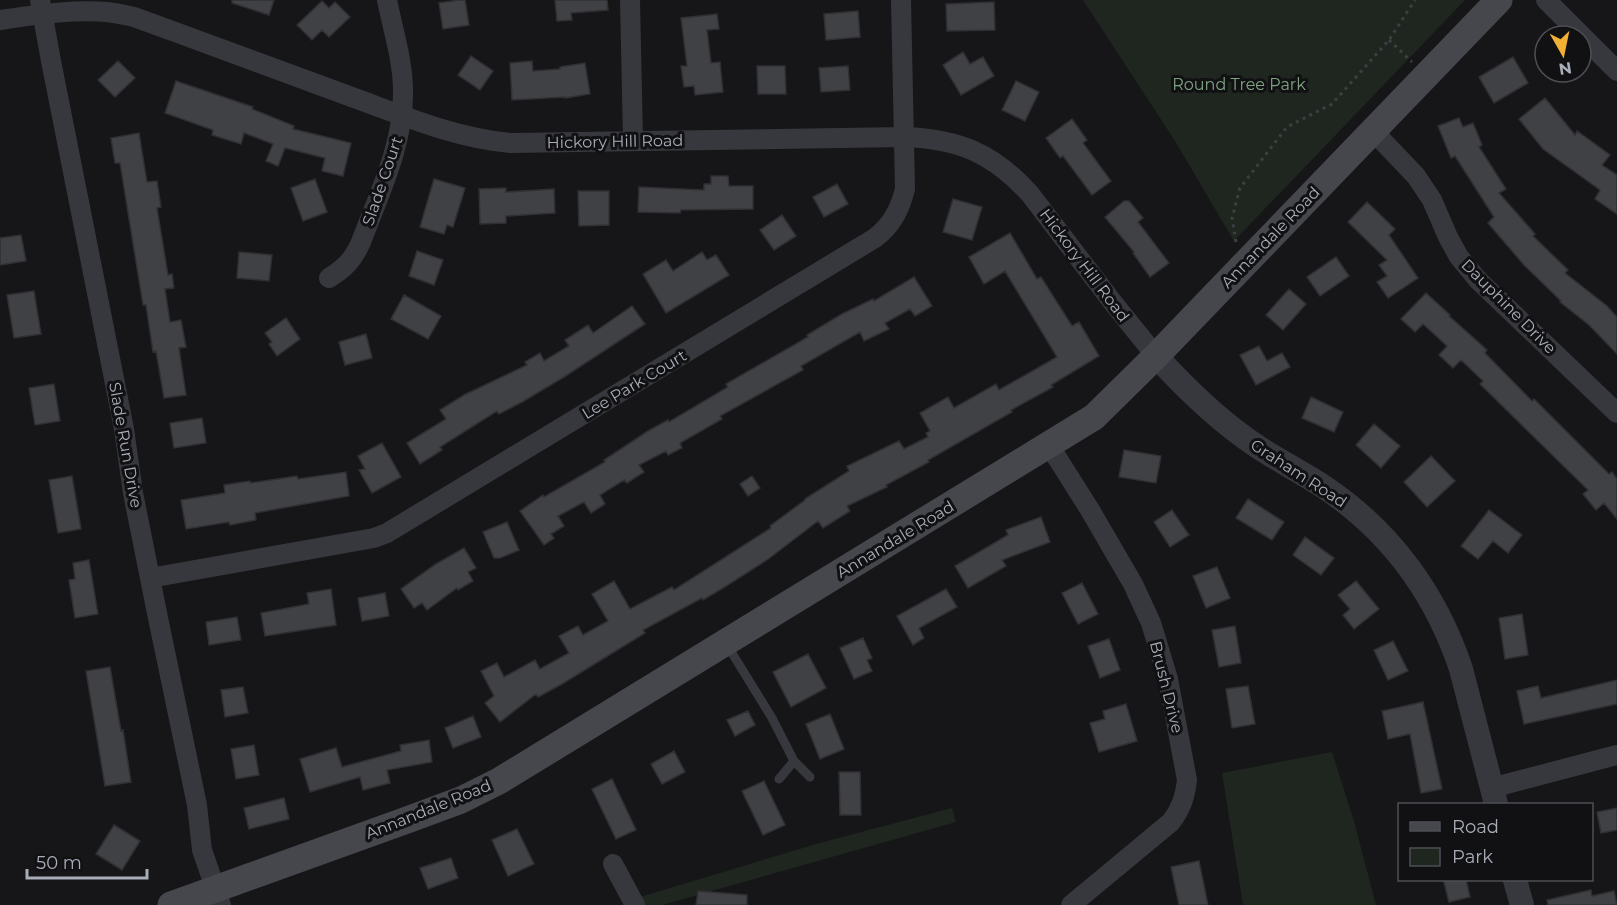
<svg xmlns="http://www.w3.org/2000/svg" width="1617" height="905" viewBox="0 0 1617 905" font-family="Montserrat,sans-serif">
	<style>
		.green { fill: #1e261f }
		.building { fill: #404145; stroke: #303034; stroke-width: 1.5 }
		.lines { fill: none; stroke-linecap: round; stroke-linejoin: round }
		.path { stroke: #3d3f44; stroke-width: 3; stroke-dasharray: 3 4.5; stroke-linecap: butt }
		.service { stroke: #37383d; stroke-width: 9 }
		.minor { stroke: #37383d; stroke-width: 20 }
		.tertiary { stroke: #37383d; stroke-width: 24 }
		.secondary { stroke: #45474d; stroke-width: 27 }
		.labels { text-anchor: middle; stroke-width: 6; stroke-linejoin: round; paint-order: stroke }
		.park-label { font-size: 16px; fill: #7fa381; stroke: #111113 }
		.street-label { font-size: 16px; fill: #a8adb8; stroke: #111113 }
	</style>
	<rect width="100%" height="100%" fill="#161618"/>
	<path class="green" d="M1083,0H1465L1234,241L1175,141Z
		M1332,752L1354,821L1376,905H1243L1222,773Z
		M952,808L956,822L662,905H641L637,898L816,844Z"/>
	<path class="building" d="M232,0H274L269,15L232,3Z
		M459,0H465L469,25L443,29L439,3Z
		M555,0H607L608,10L571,13L572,20L557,21Z
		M322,1L329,8L335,2L350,17L329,37L322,30L312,40L297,25Z
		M994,2L995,30L947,31L946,4Z
		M858,11L860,37L826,40L824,14Z
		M717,14L719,29L707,30L711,63L720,62L723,92L695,95L694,86L684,87L681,66H687L681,18Z
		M963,52L970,64L983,57L994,76L961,95L943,65Z
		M471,56L493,71L480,90L458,75Z
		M1513,57L1528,83L1494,103L1479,77Z
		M118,61L135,78L115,97L98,80Z
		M532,61L533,71L560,69V67L585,63L590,94L565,98V97L512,100L510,63Z
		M757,66H785L786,94H758Z
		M848,66L850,90L821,92L819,68Z
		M176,81L253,107L252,109L294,126L293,129L351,143L343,176L322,171L325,158L285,148L278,166L266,161L273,144L244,133L241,144L212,135L213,130L165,113Z
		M1016,81L1039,92L1025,121L1002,110Z
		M1545,98L1575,135L1577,131L1610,155L1602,165L1617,175V214L1595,199L1600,190L1543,149L1519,119Z
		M1459,118L1463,127L1473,123L1482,145L1479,147L1506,189L1499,193L1535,234L1533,236L1568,270L1565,273L1607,306L1617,317V354L1589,325L1560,302L1561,301L1524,265L1488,223L1494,217L1455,156L1451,158L1438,126Z
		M1072,119L1087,140L1083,143L1111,181L1092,195L1063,156L1060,158L1046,138Z
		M139,133L147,182L157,181L161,207L157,208L168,275L172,274L174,288L165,289L170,322L181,320L186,347L179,348L186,395L164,398L156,351L153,352L146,305H143L120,163H115L111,138Z
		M711,176H728L729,186H753V209L681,210L680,213L638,212L639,187L704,190V184H711Z
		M315,179L327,212L303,221L291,188Z
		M434,179L465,188L453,227L447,225L444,234L420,227Z
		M837,184L848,204L824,217L813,197Z
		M506,188V192L554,189L555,213L506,216V223L480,224L479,189Z
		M578,191H609V225L579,226Z
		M953,199L982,207L972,240L943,232Z
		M1124,201H1129L1143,218L1138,222L1169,263L1150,277L1133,253L1134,252L1105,217Z
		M1367,202L1395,229L1389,235L1418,278L1388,298L1377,282L1387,276L1379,265L1387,260L1348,222Z
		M782,215L796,236L774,250L760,230Z
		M1010,233L1037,279L1041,277L1072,326L1079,322L1099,356L1051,385L1053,387L1011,410L1012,412L928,460L929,462L886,485L887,487L847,506L850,511L823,528L818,521L767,560L723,588L703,600L702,598L643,630L645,633L562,684L538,697L536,694L500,722L485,703L494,696L481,671L497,663L504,677L535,660L540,669L569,653L559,636L578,626L583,635L608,621L592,594L614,581L630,609L672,587L674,590L771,528L770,526L805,500V499L849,471L847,466L899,441L904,449L928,437L926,433L930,431L920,413L948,397L954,408L996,384L999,390L1057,357L1005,271L984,284L969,257Z
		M21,235L26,261L0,265V238Z
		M417,251L443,260L434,285L409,276Z
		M239,252L272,255L269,281L237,278Z
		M702,252L707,260L716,255L729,275L666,313L643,274L666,260L673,271Z
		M1336,257L1349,276L1320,296L1307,277Z
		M914,277L932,306L915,316L910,309L885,323L889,329L864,341L860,332L801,366L803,370L720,416L722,419L680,443L682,448L668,455L666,451L639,465L644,472L627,483L624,480L600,495L605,504L591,513L584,502L558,516L564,526L551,534L554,538L544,545L520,511L543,495L544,497L605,462L604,460L648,431L668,420L669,422L728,387L726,384L808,337L807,335L842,314L873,299L874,301Z
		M1289,289L1306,304L1283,330L1266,315Z
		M34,291L41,334L14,338L7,295Z
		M1426,293L1450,315L1449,316L1487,350L1485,353L1532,401L1534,399L1609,474L1612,472L1617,479V519L1604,503L1596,510L1583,494L1588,490L1480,384L1483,381L1461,360L1453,368L1439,355L1447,346L1423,324L1415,332L1401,319Z
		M404,295L441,316L428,339L391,319Z
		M632,306L645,324L564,377L522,402L499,414L497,411L440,447L442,450L420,464L407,443L446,419L440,410L464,395L527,365L525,362L540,353L544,361L569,346L565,340L588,325L593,333Z
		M286,318L300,339L277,356L269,344L272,342L265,333Z
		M366,334L372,358L345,365L339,342Z
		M1259,346L1267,361L1282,353L1290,367L1256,385L1240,355Z
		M54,384L60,421L35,425L29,388Z
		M1311,397L1343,412L1334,432L1302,418Z
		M202,418L206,443L174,448L170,423Z
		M1374,424L1400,446L1381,468L1356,445Z
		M382,443L401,477L372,493L359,470L365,469L358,456Z
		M1124,450L1161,456L1156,483L1119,477Z
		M1431,456L1455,481L1427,507L1404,482Z
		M346,472L349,496L255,513L256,520L230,525L229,522L186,529L181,500L225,493L224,485L250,481V483L297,476L298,479Z
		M72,476L81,529L58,533L49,480Z
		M752,476L760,488L748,496L740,484Z
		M1248,499L1284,522L1272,540L1236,518Z
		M1172,510L1189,535L1170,547L1154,522Z
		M1489,510L1522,535L1508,553L1493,541L1478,559L1461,546Z
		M1041,517L1050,542L1002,560L1006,566L968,588L955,566L1008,535L1006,530Z
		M507,522L519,550L500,558H494L483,532Z
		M1305,537L1334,558L1321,575L1293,555Z
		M464,548L476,568L468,572L473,581L458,590L457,588L427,610L422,603L414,608L401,589L436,564Z
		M89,560L98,614L75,618L69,580L75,579L73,563Z
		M1217,567L1230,598L1206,608L1193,576Z
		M1356,581L1379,609L1354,629L1343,615L1350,609L1338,595Z
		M1082,583L1098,614L1078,624L1062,593Z
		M331,589L336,625L265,636L261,613L309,604L307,593Z
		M946,589L957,607L919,628L924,638L913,645L897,616Z
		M385,593L389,616L362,621L358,598Z
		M1522,614L1528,655L1505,659L1499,618Z
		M237,617L241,640L209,645L206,622Z
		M1235,626L1241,663L1219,667L1212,630Z
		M863,638L872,658L867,660L872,671L854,679L840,648Z
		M1109,639L1120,670L1100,678L1088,646Z
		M1393,641L1408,671L1388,680L1374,650Z
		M808,654L826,688L791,707L773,672Z
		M110,667L121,731L123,730L131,782L105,786L86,671Z
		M1617,680V704L1524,724L1517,691L1538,686L1541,698Z
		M1248,686L1255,724L1232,728L1226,689Z
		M243,687L248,713L225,717L221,690Z
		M1423,702L1442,789L1421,793L1410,734L1388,739L1382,711Z
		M1126,704L1137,741L1099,752L1090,723L1105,719L1103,711Z
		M748,711L755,725L735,736L727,720Z
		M830,714L844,749L820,759L806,724Z
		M473,716L481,737L453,748L445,728Z
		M429,740L432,762L387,770L390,783L363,790L360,777L310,792L300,759L336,748L342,767L401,751L400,745Z
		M254,745L259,775L236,779L231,749Z
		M674,751L685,772L662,784L651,764Z
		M839,772H860L861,815H840Z
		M612,779L636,830L616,839L592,789Z
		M764,781L785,825L763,835L742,791Z
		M284,798L289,819L249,829L244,808Z
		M1617,808V830L1601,833L1597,812Z
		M114,825L140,841L122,870L96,854Z
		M517,829L534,864L508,876L492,840Z
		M451,858L458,878L428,889L420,868Z
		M1199,861L1208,905H1179L1171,867Z
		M1443,879H1466L1470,897L1449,902Z
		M1591,890L1592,896L1614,891L1617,905H1548L1547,900Z
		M698,891L747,895V905H696Z"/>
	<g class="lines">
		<path class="path" d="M1389,40L1412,62
			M1236,242L1232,218L1240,188L1287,127L1332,104L1389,40L1415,0"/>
		<path class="service" d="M727,645L772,718L794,761L810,777
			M779,779L794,761"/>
		<path class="minor" d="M40,0L51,61L124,429L133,493L158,618L197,805L202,850L221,905
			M630,0L633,140
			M1546,0L1617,71
			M0,20C35,15 72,9 107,12C116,13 125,15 134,17C206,43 278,70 349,96C402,115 454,138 511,143L904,137C959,139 993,153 1030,194L1114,304L1156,356
			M1373,131L1416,176L1432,200L1448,237L1459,257L1478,280L1617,413
			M329,278C345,268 353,260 361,242C379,194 404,144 403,91C403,61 393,30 387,0
			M1049,445L1090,510L1133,584L1151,623L1168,679L1187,780C1185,797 1181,809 1171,822L1071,905
			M150,578L374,538L387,533L875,238C892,225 900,209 905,189L901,0
			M1491,788L1617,755
			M613,864L635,905"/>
		<path class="tertiary" d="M1156,356C1187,390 1220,422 1258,447C1279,461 1303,473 1324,487C1390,531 1436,594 1461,669L1496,804
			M1515,880L1522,905"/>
		<path class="secondary" d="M171,905L407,820L461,800L499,781L1094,417L1156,356L1499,0"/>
	</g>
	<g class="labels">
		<g class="park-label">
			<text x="1239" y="90">Round Tree Park</text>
		</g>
		<g class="street-label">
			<text transform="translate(615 141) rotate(-1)" y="6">Hickory Hill Road</text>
			<text transform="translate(382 181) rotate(-71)" y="6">Slade Court</text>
			<text transform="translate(1270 237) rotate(-46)" y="6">Annandale Road</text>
			<text transform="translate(1085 265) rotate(53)" y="6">Hickory Hill Road</text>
			<text transform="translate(1509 306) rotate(45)" y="6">Dauphine Drive</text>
			<text transform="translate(634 384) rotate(-31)" y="6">Lee Park Court</text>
			<text transform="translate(126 445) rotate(80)" y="6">Slade Run Drive</text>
			<text transform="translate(1299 473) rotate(33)" y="6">Graham Road</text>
			<text transform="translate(895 539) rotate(-31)" y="6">Annandale Road</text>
			<text transform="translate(1167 687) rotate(76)" y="6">Brush Drive</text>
			<text transform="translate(428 809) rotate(-22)" y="6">Annandale Road</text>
		</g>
	</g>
	<rect x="1398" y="803" width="195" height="78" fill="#111113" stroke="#4d4f55" stroke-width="1.5"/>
	<rect x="1410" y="822" width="30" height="9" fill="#45474d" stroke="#4d4f55" stroke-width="1.5"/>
	<text x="1452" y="833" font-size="18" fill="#a8adb8">Road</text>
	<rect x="1410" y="848" width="30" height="18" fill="#1e261f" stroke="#4d4f55" stroke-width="1.5"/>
	<text x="1452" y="863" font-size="18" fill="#a8adb8">Park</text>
	<g transform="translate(1563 54) rotate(171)"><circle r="28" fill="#111113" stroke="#4d4f55" stroke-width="1.5"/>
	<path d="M0-4.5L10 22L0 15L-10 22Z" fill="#f2b134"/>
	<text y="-9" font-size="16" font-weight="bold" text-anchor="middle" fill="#a8adb8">N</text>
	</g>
	<path d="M27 869v9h120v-9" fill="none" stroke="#a8adb8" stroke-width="3"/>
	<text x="36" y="869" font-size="18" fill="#a8adb8" stroke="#111113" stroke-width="4.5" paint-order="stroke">50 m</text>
</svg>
